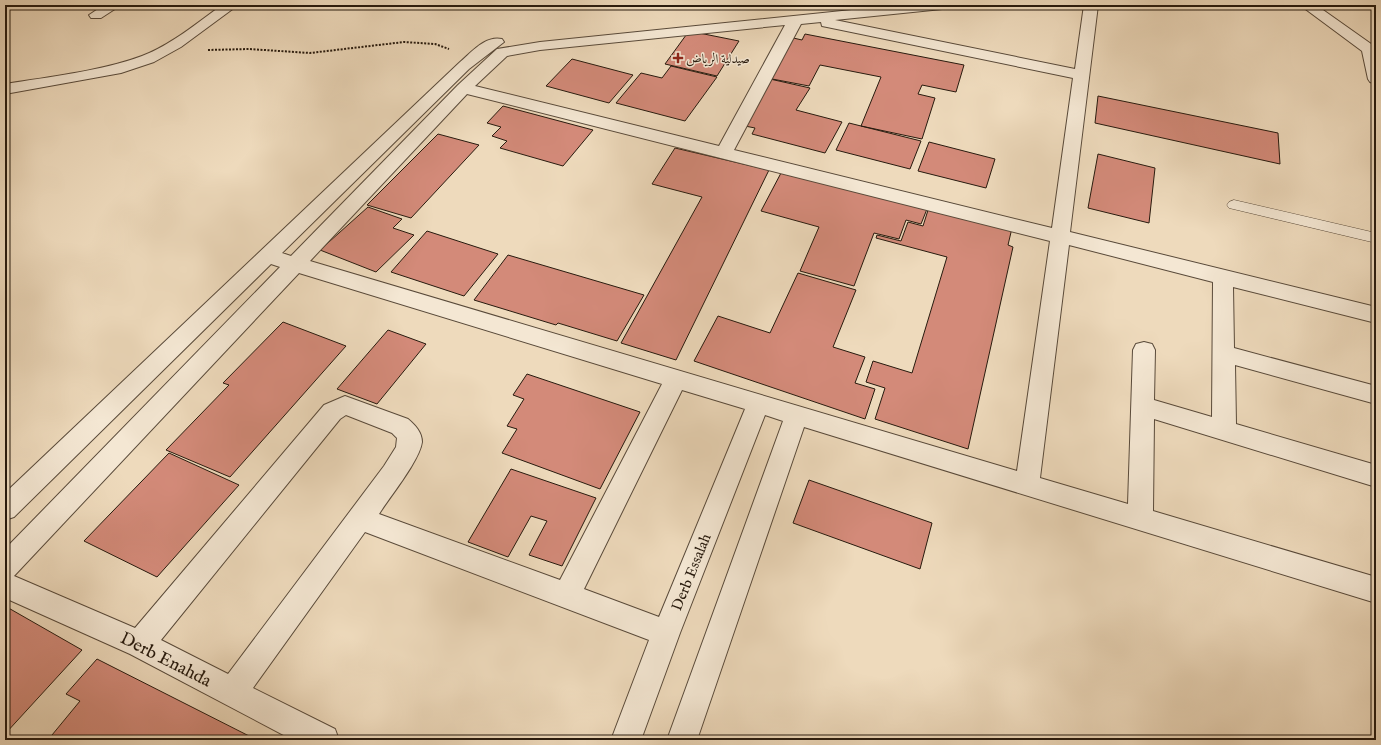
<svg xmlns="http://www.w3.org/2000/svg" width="1381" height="745" viewBox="0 0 1381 745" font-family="'IM FELL English',Amiri,serif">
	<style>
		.building { fill: #d38a79; stroke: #271a0e }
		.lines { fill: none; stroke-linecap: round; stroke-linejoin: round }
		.lane-casing { stroke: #594a3a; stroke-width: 1 }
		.street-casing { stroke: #594a3a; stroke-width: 2 }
		.path { stroke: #271a0e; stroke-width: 2; stroke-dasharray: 2 1.5; stroke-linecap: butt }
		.lane { fill: #f4e7d3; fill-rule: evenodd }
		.street { fill: #f4e7d3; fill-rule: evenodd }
		.poi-dot { fill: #8f2418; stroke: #f4e7d3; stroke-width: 1.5 }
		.labels { text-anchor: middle; stroke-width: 3; stroke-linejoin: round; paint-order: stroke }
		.far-poi-label { font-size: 13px; fill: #271a0e; stroke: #f4e7d3; text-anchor: start }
		.street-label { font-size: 15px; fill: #271a0e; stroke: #f4e7d3 }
		.near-street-label { font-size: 18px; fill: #271a0e; stroke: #f4e7d3 }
	</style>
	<rect width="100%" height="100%" fill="#eedabc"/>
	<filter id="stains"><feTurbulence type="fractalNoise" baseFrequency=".005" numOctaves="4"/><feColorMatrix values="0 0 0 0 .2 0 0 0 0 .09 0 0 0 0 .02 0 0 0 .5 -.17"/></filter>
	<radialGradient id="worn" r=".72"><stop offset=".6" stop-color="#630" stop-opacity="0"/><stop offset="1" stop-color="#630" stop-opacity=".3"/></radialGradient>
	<path class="building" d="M689,31L739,41L717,76L665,64Z
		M805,34L964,65L956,92L922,85L918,94L935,98L922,139L861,126L881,77L820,65L809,86L767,78L789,37L802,40Z
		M572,59L633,75L609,103L546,86Z
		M671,66L717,77L685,121L616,103L641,73L662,78Z
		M770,79L810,88L796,110L842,122L825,153L752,134L755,128L740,125Z
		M1098,96L1278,133L1280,164L1095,123Z
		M503,106L593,130L563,166L500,148L507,141L492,136L501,127L487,123Z
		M849,123L921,141L910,169L836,150Z
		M438,134L479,145L411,218L367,205Z
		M929,142L995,159L986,188L918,171Z
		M675,148L769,170L676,360L621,343L702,197L652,184Z
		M1098,154L1155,168L1149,223L1088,208Z
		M781,173L927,209L921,224L906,220L899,239L874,233L854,286L800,271L819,227L761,211Z
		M368,207L402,219L393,228L414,235L376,272L320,250Z
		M929,207L1012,228L1008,245L1013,247L968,449L875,419L885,388L866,382L873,361L912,373L947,257L876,238L877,235L901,241L908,222L923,226Z
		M427,231L498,254L464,296L391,272Z
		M508,255L644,295L617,341L558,323L556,325L474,300Z
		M798,273L856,290L833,347L865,357L855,383L875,389L865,419L694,361L718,316L770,333Z
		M283,322L346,346L230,477L166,450L229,385L223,383Z
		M388,330L426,344L377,404L337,389Z
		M527,374L640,412L600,489L502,453L517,429L507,426L524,399L513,395Z
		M169,453L239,485L157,577L84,541Z
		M511,469L596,498L562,566L529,555L547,521L531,516L508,557L468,542Z
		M809,480L932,523L920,569L793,523Z
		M5,606L82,650L5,734Z
		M97,659L257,740H61L52,735L80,701L66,694Z"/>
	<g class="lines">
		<g class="lane-casing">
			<path id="lane" d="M1234,200L1376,233V243L1229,208L1227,205L1229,202Z"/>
		</g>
		<g class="street-casing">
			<path id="street" d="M104,5H121L101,18H91L89,15Z
				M222,5H238L181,47L154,62L121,73L5,94V84C48,77 102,71 142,56C171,45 197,23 222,5Z
				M900,5H949L947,8L942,9L835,20L1075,69L1084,5H1098L1070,232L1376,307V323L1233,287L1234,348L1376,386V404L1235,365L1236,424L1376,465V487L1154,419L1153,511L1376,577V603L804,427L697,740H667L783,421L765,415L680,633L641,740H611L649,640L365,532L253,688L335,729L339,740H293L130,654L5,598V549L280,267L271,264L14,517L5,520V493L459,63C471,53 485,35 502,39L504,42L469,69L282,253L291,256L458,85L497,49L540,42ZM821,22L822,26L827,27L1073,78L1052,228L734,150L801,24ZM785,25L719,146L475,86L507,56L540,50ZM467,94L1050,241L1017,471L310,261ZM1069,245L1213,282L1212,417L1154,400L1155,350L1152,344L1144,342L1136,344L1133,350L1128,504L1040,478ZM299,273L662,384L560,580L379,514C389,498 420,460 422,442C422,432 415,425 408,419L345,396L324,405L135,628L14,576ZM682,390L745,409L659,617L584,589ZM346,415L392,433L397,438L396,447L384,466L228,674L161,640L340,419Z
				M1300,5H1316L1374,46L1376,48V84L1370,82L1368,79L1362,51Z"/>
		</g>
		<path class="path" d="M208,50L249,49L310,53L404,42L435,44L449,49"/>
		<use href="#lane" class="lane"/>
		<use href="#street" class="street"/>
	</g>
	<path class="poi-dot" d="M676 52h4v4h4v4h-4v4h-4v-4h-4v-4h4z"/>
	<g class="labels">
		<g class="far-poi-label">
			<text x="686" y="63">صيدلية الرياض</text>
		</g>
		<g class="street-label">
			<text transform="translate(691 572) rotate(-68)" y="5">Derb Essalah</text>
		</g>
		<g class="near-street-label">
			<text transform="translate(166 659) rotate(27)" y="6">Derb Enahda</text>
		</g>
	</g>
	<rect width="1381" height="745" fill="none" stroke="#eedabc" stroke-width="20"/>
	<rect x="6" y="6" width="1369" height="733" fill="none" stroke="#271a0e" stroke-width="2"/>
	<rect x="10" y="10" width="1361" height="725" fill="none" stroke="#271a0e"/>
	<rect width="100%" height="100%" filter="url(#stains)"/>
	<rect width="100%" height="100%" fill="url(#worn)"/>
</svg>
